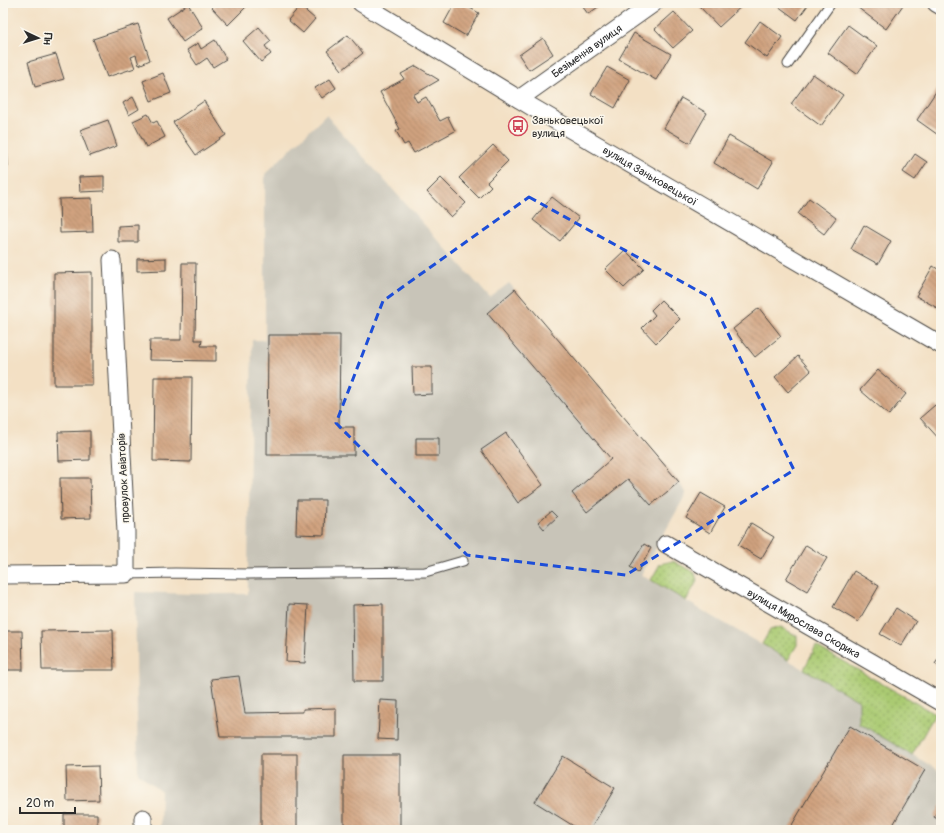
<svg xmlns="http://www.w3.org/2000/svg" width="944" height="833" viewBox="0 0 944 833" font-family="Pangolin,sans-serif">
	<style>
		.industrial { fill: #c8c4b8 }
		.grass { fill: url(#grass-dots); stroke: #6a7a4e }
		.building { fill: url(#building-back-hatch) }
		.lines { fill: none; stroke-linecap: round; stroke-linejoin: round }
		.service-casing { stroke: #494642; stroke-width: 11 }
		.minor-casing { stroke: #494642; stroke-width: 19 }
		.service { stroke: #fff; stroke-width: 9 }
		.minor { stroke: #fff; stroke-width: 17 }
		.marked { fill: none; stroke: #1d4ed8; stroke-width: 3; stroke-dasharray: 8 5; stroke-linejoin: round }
		.labels { text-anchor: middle; stroke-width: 3; stroke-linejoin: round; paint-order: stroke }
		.street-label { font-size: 11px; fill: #2b2b2b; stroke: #fbf7ec }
		.poi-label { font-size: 11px; fill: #2b2b2b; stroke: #fbf7ec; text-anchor: start }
	</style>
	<defs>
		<pattern id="grass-dots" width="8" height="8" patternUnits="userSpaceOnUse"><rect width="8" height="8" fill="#aaca72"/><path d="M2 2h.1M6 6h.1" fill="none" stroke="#8ba45e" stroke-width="1.8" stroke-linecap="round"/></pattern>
		<pattern id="building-back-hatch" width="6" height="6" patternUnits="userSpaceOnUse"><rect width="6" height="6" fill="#d0a27f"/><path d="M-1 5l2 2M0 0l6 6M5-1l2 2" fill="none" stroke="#a98468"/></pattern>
	</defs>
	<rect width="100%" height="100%" fill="#fbf7ec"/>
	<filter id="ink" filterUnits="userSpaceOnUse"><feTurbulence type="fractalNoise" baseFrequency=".025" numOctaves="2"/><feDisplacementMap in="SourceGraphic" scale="8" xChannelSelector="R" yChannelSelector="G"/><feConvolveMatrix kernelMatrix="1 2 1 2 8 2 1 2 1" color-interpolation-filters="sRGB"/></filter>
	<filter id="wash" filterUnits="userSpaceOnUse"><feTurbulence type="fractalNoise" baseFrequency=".012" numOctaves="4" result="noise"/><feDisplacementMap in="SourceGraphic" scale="16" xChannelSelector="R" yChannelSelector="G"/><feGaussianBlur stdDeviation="0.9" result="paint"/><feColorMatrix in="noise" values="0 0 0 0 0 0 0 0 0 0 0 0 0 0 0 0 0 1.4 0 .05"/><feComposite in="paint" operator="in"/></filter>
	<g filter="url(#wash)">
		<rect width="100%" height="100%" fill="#f3e0c4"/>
		<path class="industrial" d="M326,115L490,298L509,283L679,482L686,494L641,575L859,701L860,723L941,772V830H160L161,791L138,773L135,592L193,594H248V566L252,340H265V174Z"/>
		<path class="grass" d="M673,561L695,573L697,581L686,601L651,580L660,564Z
			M781,627L797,636V645L788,660L762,644L770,630Z
			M816,646L935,714L912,755L859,723V701L804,669Z"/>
		<g id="blocks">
			<path class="building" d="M217,3H250L228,25L212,8Z
				M455,3H461L479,13L466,36L444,23Z
				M580,3H604L588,14Z
				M702,3H745L719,27L699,6Z
				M774,3H805L808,5L797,20Z
				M860,3H901L903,5L886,29L857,7Z
				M188,4L203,28L183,42L167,18Z
				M300,6L315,19L303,33L288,20Z
				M674,12L692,31L673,48L655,29Z
				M760,21L782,37L767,58L745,42Z
				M138,24L150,60L139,65L136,55L131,57L135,68L107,77L93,39Z
				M848,25L877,46L857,74L828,53Z
				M259,27L271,41L265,46L271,54L261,62L243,41Z
				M634,33L671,54L656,80L619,59Z
				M348,35L363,53L342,70L327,51Z
				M543,38L553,54L529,70L519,55Z
				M215,40L226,59L213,67L207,58L197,65L187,50L198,43L201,49Z
				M56,54L64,79L35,87L28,62Z
				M416,66L439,80L413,95L417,102L426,97L440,121L448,117L455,131L414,153L408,143L404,145L396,131L400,129L380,92L404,79L401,74Z
				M607,67L630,80L615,108L591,94Z
				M163,73L171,93L151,101L143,81Z
				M813,74L843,95L821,126L791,104Z
				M330,79L336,88L322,98L315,88Z
				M937,90L941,93V137L917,120Z
				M133,97L139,109L129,115L123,103Z
				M681,98L707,113L690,143L664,128Z
				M204,101L226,135L196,155L173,122Z
				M148,114L153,123L157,121L165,137L146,147L133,121Z
				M108,120L117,146L90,156L80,130Z
				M729,136L773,162L757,189L714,163Z
				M3,141H7L8,166H3Z
				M493,145L508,161L487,182L491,186L479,198L459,178Z
				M915,154L927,162L915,180L903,172Z
				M104,176V191L80,192L79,177Z
				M441,178L466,203L451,217L427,192Z
				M552,197L579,218L560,241L533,220Z
				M92,198L93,232L60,233L59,199Z
				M809,198L836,218L824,234L798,214Z
				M138,225V242H118V226Z
				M864,225L891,241L878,264L851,249Z
				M625,250L644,269L624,288L605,269Z
				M166,258V270L137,271V259Z
				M182,263H196L195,340H202L201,346H216V361L149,360L150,340H181Z
				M933,266L941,271V310L916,296Z
				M92,272V385H54V273Z
				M515,289L679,482L651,505L628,479L587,512L572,493L611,459L487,313Z
				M661,300L680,319L656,343L642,328L655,315L651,310Z
				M759,308L781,336L755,357L733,329Z
				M268,335H340L339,427H354V455H267Z
				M798,356L811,371L788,392L775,377Z
				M412,367H432V394L413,395Z
				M878,370L906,394L889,415L860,390Z
				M154,377H192L191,462L153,461Z
				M935,405L941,411V441L920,418Z
				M90,431V460L59,461L58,432Z
				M506,433L543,485L518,503L481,450Z
				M416,438H439V456H416Z
				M60,478H90L91,518L61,519Z
				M701,493L725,507L710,533L686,518Z
				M297,500H325L324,535L296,534Z
				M551,511L557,517L544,529L538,522Z
				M751,523L774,537L761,559L738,545Z
				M644,544L651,548L638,572L630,567Z
				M806,545L827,558L807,591L786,579Z
				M854,571L879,586L858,622L833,607Z
				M289,604L308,605L305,663L286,662Z
				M383,604V681H354L353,605Z
				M896,608L916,621L901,646L880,634Z
				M113,630L114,670H42L41,631Z
				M3,631H22L23,670H3Z
				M941,655V668L935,664Z
				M239,676L245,713L303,712V709L336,708V737H220L211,679Z
				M380,700L398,701L397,740L378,739Z
				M850,726L925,770L890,830H789Z
				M261,754H297V830H261Z
				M344,755H400V830H344Z
				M563,756L615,788L590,830H580L535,802Z
				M98,766L99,800L67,801L66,767Z
				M941,805V821L934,817Z
				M64,814H97V830H64Z"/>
		</g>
	</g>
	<g filter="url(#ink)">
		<use href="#blocks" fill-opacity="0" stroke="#494642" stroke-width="1"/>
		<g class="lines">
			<g class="service-casing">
				<path id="service" d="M788,64L831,3
					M126,574L175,573L248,574L425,572L463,561"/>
			</g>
			<g class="minor-casing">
				<g id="minor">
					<path id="s1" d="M361,3L532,107L941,345"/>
					<path d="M936,3L941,6"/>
					<path id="s2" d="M519,99L654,3"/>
					<path id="s3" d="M666,544L941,702"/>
					<path d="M3,575L126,574V532L112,260"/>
					<path d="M143,830V818"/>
				</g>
			</g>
			<use href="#service" class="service"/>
			<use href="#minor" class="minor"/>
		</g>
	</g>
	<path class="marked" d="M529,197L711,298L794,470L626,575L467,555L336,423L383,301Z"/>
	<defs>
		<g id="bus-ring" transform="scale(1)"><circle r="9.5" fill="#fbf7ec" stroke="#d1495b" stroke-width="1.5"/><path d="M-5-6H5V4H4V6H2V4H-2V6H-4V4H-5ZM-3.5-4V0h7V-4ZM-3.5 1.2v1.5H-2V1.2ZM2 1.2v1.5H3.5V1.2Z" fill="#d1495b"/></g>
	</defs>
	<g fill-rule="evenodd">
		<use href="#bus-ring" x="518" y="126"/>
	</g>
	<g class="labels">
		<g class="street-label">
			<text dy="4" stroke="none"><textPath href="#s2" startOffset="83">Безіменна вулиця</textPath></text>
			<text dy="4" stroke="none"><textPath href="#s1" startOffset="337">вулиця Заньковецької</textPath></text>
			<text transform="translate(123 478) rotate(-93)" y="4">провулок Авіаторів</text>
			<text dy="4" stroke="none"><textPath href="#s3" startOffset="159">вулиця Мирослава Скорика</textPath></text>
		</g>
		<g class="poi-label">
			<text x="532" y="124">Заньковецької<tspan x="532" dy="13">вулиця</tspan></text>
		</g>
	</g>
	<rect width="944" height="833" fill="none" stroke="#fbf7ec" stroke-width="16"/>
	<g transform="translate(38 38) rotate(94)" stroke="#fbf7ec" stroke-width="3" paint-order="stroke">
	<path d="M0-3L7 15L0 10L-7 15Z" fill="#2b2b2b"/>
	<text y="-6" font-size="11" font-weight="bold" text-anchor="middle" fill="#2b2b2b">Пн</text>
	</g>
	<path d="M20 807v6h55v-6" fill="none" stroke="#2b2b2b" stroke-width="2"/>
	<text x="26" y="807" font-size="12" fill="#2b2b2b" stroke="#fbf7ec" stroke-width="3" paint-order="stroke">20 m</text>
</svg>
